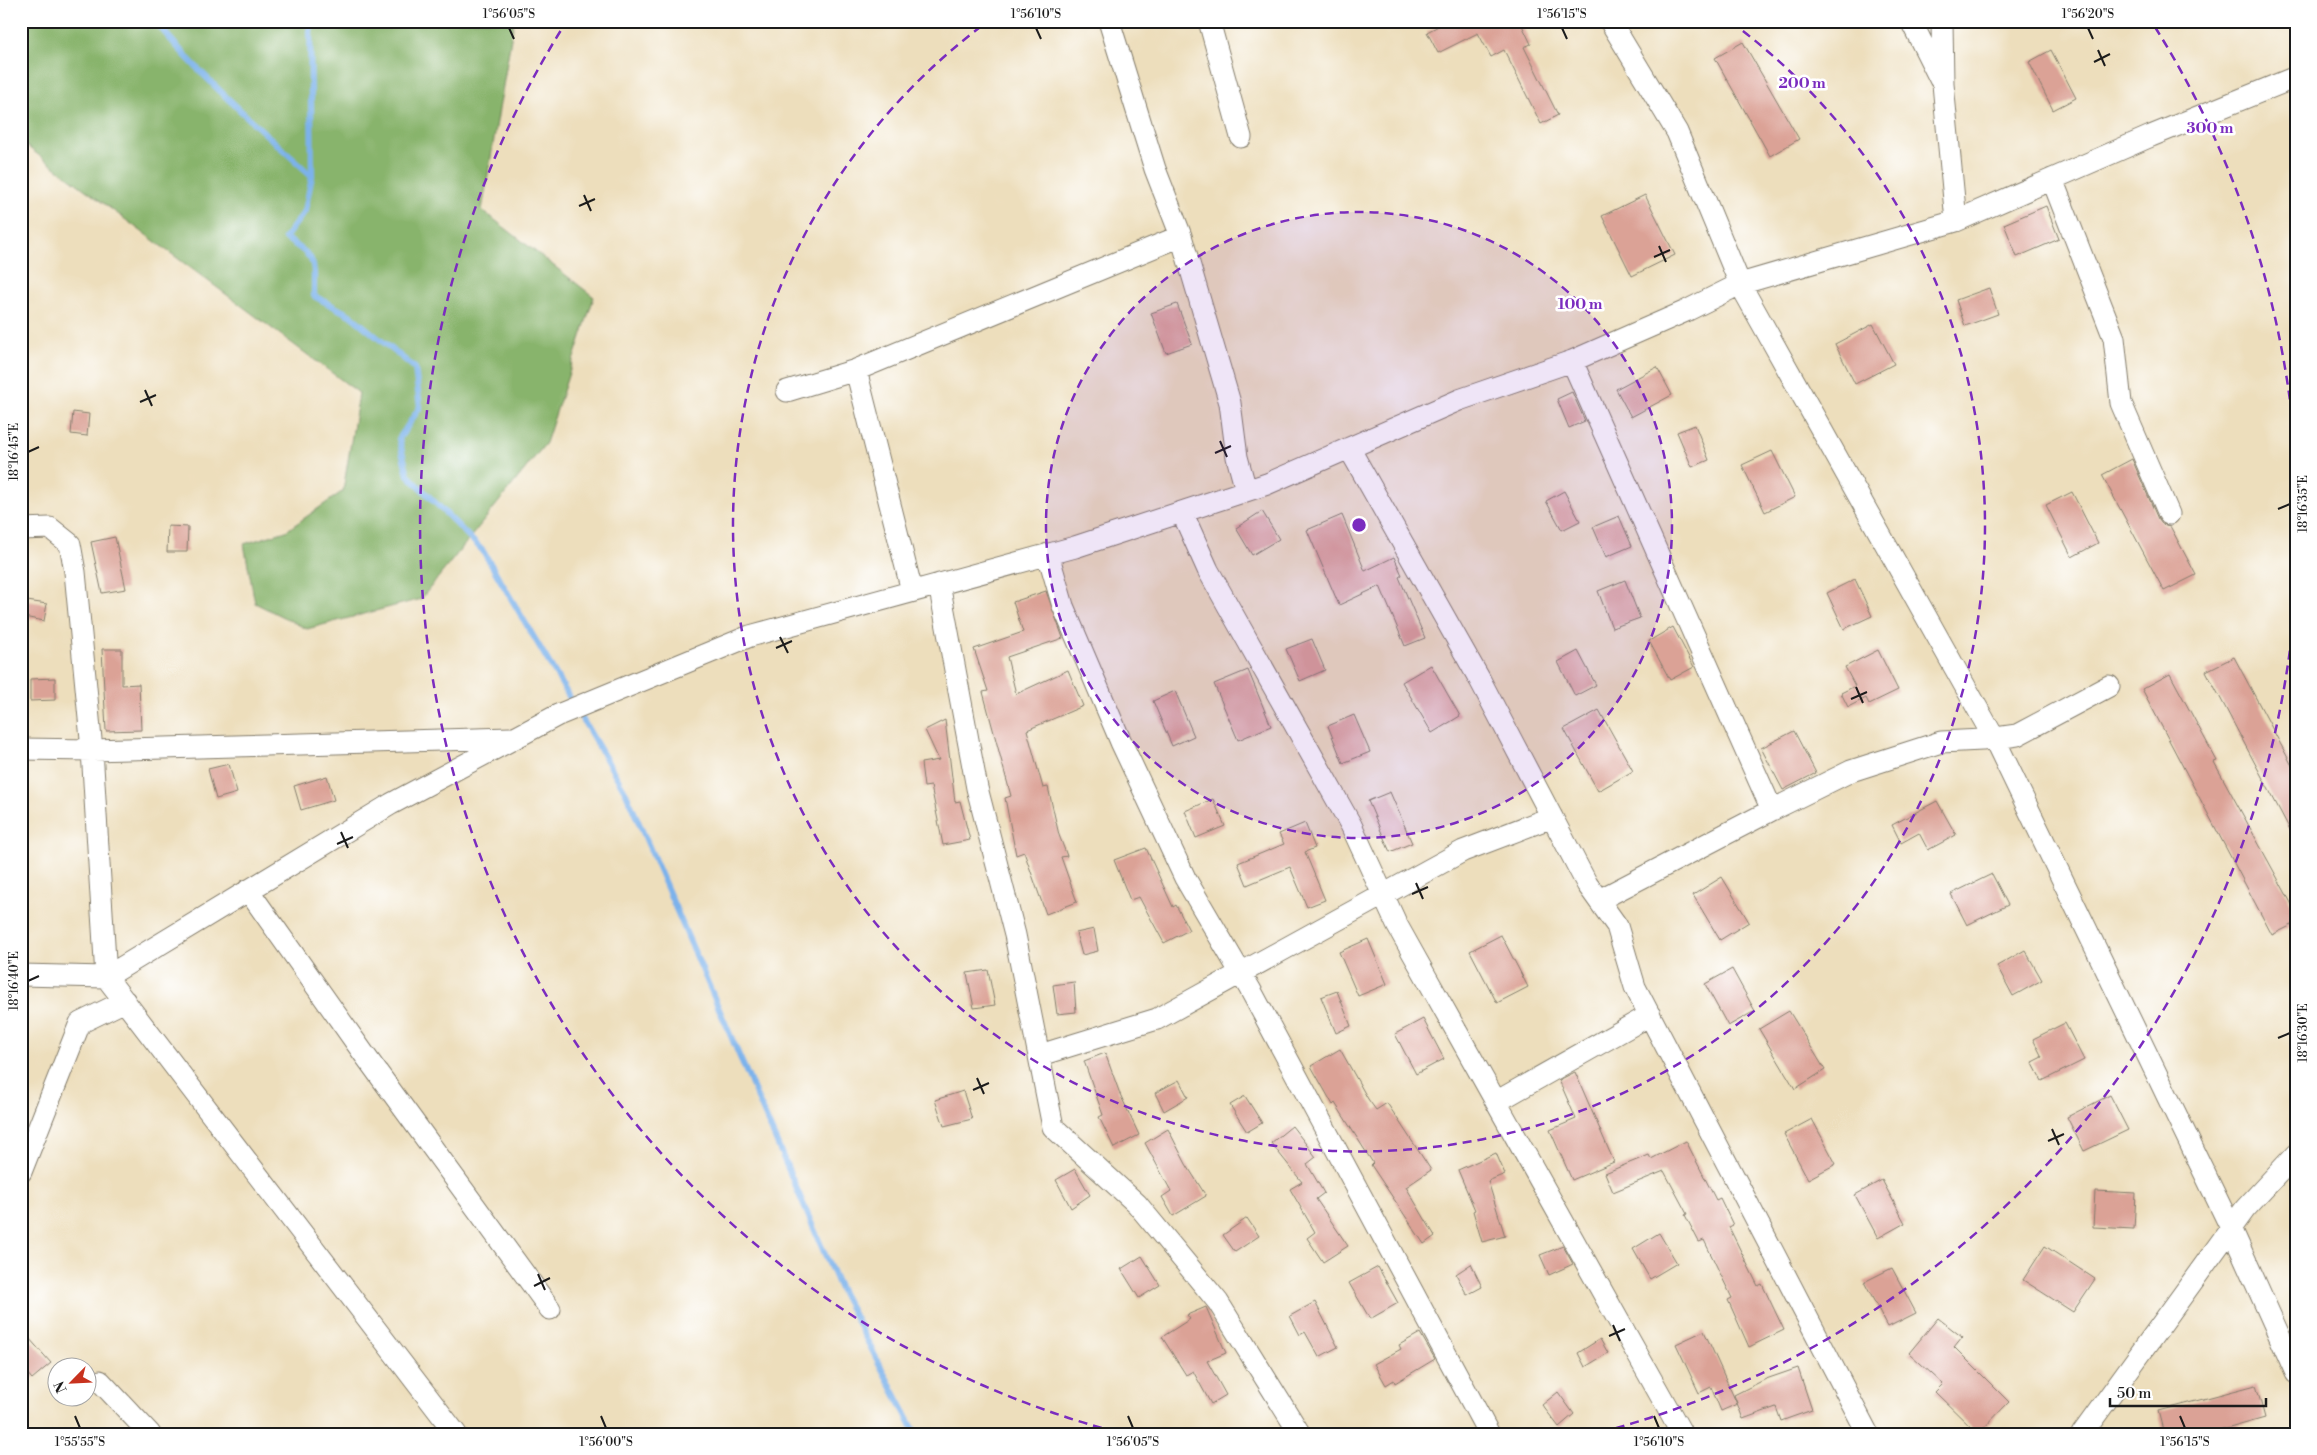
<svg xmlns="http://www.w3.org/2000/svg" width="2317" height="1455" viewBox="0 0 2317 1455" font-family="'Libre Bodoni',serif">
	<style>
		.forest { fill: #88b46c; stroke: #526844 }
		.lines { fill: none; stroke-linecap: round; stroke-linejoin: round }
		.stream { stroke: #7cb2eb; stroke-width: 6 }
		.building { fill: #dba296 }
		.street-casing { stroke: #847d6c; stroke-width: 23 }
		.street { stroke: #fff; stroke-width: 21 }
		.ticks { fill: none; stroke: #1c1c1c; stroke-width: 2 }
		.ring { fill: none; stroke: #7b2cbf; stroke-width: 2.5; stroke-dasharray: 9 6 }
		.centre { fill: #7b2cbf; stroke: #fff; stroke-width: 2.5 }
		.ring-label { font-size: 15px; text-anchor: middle; font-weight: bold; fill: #7b2cbf; stroke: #fff; stroke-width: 5; stroke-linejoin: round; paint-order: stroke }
		.neatline { fill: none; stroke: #1c1c1c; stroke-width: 2 }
		.ticks-label { font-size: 12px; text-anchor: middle; fill: #1c1c1c }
	</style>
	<rect width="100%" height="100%" fill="#fff"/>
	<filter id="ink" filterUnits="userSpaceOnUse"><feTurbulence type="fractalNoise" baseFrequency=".02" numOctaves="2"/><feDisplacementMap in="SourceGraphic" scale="10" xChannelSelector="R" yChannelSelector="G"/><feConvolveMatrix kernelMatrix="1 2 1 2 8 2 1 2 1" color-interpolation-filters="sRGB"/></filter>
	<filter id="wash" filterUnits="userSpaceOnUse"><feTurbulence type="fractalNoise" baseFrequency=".0096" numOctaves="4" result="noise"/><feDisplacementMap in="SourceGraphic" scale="20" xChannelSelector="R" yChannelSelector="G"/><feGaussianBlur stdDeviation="1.12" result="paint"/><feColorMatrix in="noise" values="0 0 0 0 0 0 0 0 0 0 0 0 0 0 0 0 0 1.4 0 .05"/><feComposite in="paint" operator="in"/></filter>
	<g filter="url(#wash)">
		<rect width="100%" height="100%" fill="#eddebc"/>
		<path class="forest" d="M21,21H514L482,210L594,297L546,443L421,599L307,629L255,603L244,544L286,531L343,491L359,393L21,142Z"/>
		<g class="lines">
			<path class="stream" d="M155,21C202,78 257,126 312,176L305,211L285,238C317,259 314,258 314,296L350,315L415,368L420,407L399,439L408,475L483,551L626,793L839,1287L916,1434
				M310,21L312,176"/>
		</g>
		<g id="blocks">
			<path class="building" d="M1448,21H1520L1531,44L1524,47L1558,115L1541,124L1504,50L1491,57L1478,33L1438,53L1427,32Z
				M1743,42L1799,139L1770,156L1715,58Z
				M2051,50L2076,98L2053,110L2029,62Z
				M1645,195L1675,255L1632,276L1602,216Z
				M2046,206L2059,239L2017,257L2004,224Z
				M1989,288L1998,314L1965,326L1956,300Z
				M1177,304L1192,344L1166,353L1151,313Z
				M1873,324L1894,364L1855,384L1835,344Z
				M1657,367L1672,395L1631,417L1616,389Z
				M1572,392L1585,421L1569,428L1557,399Z
				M73,412L89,414L87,436L71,434Z
				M1695,425L1709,460L1692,467L1677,432Z
				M1772,451L1795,497L1765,512L1742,465Z
				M2132,459L2158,519L2162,524L2170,526L2196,575L2164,591L2102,475Z
				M1564,491L1580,521L1562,530L1546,501Z
				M2072,492L2098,543L2072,557L2046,505Z
				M1262,511L1279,539L1252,555L1236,528Z
				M1342,515L1365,571L1394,557L1402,575L1399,577L1425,638L1405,646L1380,586L1339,605L1307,530Z
				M1619,516L1632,546L1606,557L1593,527Z
				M168,526L188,527L187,552H167Z
				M115,537L126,589L102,593L91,542Z
				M1855,579L1872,616L1844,629L1827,593Z
				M1625,580L1640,618L1612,628L1598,591Z
				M1046,591L1063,638L1007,657L1016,694L1068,670L1083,706L1027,730L1043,788L1048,787L1059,835L1067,856L1061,857L1077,902L1046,914L1024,852L1016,855L1005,798L1011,796L983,692L988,691L974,649L1023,632L1013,602Z
				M27,601L47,604L44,621L24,617Z
				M1673,627L1694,667L1670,680L1649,641Z
				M1312,639L1325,670L1300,681L1286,649Z
				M102,649H122V685L139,684L141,730L106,731Z
				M1878,650L1898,690L1869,704L1866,698L1848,707L1841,693L1855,686L1845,667Z
				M1578,651L1596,685L1575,696L1558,662Z
				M2234,657L2296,773V841L2206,671Z
				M1431,665L1460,716L1432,733L1402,682Z
				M1248,670L1271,726L1238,740L1214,684Z
				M2170,674L2217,761L2214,762L2296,912V923L2272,935L2142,689Z
				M55,678V700L30,701V679Z
				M1175,691L1194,736L1172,746L1153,701Z
				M1599,710L1633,771L1598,791L1564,729Z
				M1354,715L1370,752L1343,763L1328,726Z
				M945,720L955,802L960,801L970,840L943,845L931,786L924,787L921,763L939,760L925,730Z
				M1794,731L1816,773L1783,790L1761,748Z
				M229,764L237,793L216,799L208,769Z
				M327,776L334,800L301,810L294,786Z
				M1390,792L1412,843L1390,852L1368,801Z
				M1213,799L1225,826L1196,838L1185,811Z
				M1937,801L1956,835L1928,850L1919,833L1901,843L1892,825Z
				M1305,823L1315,848L1305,852L1325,900L1307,907L1290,867L1247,885L1238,863L1284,844L1279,834Z
				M1146,848L1173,907L1176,905L1189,930L1164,943L1139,897L1130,900L1114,860Z
				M1992,874L2008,905L1967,925L1951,894Z
				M1722,877L1749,922L1720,940L1693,895Z
				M1094,929L1098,951L1082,955L1076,933Z
				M1501,935L1528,987L1497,1003L1470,951Z
				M1368,939L1387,984L1358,996L1339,952Z
				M2025,950L2042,980L2013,996L1997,966Z
				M1732,969L1755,1011L1728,1026L1705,984Z
				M988,970L995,1005L974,1008L967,973Z
				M1074,982L1076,1012L1057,1014L1053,985Z
				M1337,991L1351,1026L1336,1033L1321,997Z
				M1789,1011L1825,1070L1795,1089L1759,1029Z
				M1423,1019L1444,1059L1416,1074L1395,1034Z
				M2065,1023L2084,1060L2042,1081L2032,1062L2042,1057L2033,1039Z
				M1340,1049L1368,1099L1376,1110L1387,1103L1431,1170L1406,1187L1435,1236L1424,1244L1371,1165L1373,1163L1335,1103L1333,1105L1311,1066Z
				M1105,1053L1120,1094L1139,1135L1114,1148L1099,1117L1103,1115L1084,1061Z
				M1575,1072L1614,1162L1572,1180L1550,1130L1576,1119L1559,1080Z
				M1179,1080L1188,1097L1164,1111L1155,1093Z
				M963,1091L972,1119L944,1126L935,1100Z
				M2110,1095L2128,1130L2084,1151L2067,1117Z
				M1245,1096L1262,1123L1247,1132L1230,1105Z
				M1812,1119L1836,1164L1808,1179L1784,1134Z
				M1292,1126L1316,1157L1307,1164L1324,1193L1316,1199L1348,1246L1323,1262L1307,1238L1315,1232L1290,1189L1302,1182L1271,1143Z
				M1168,1129L1186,1164L1206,1196L1173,1216L1162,1197L1171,1191L1145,1143Z
				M1686,1141L1716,1200L1720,1198L1733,1225L1729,1227L1758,1286L1762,1284L1784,1330L1749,1347L1728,1300L1732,1298L1704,1240L1699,1242L1685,1215L1687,1214L1664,1171L1613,1192L1605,1173L1649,1155L1651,1159Z
				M1496,1153L1505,1174L1488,1181L1505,1236L1482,1242L1473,1211L1475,1210L1458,1170Z
				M1075,1169L1090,1195L1071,1208L1056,1180Z
				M1882,1180L1905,1223L1878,1238L1855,1195Z
				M2095,1191L2136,1193L2134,1229L2093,1227Z
				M1247,1218L1259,1236L1235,1252L1223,1235Z
				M1659,1233L1677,1263L1650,1279L1633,1249Z
				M1563,1246L1573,1264L1549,1275L1540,1255Z
				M2045,1246L2095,1279L2073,1312L2023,1280Z
				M1142,1256L1160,1285L1139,1298L1121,1269Z
				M1471,1264L1482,1287L1467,1295L1456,1274Z
				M1378,1267L1398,1303L1370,1319L1349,1283Z
				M1892,1268L1916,1313L1888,1327L1864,1282Z
				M1315,1302L1338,1347L1319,1357L1305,1332L1300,1335L1290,1316Z
				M1206,1307L1226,1353L1207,1361L1226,1395L1211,1404L1193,1371L1186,1375L1162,1337L1190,1319L1187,1315Z
				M1938,1318L1962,1337L1954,1347L2009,1402L1978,1434L1935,1392L1943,1384L1909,1353Z
				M21,1329L51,1363L32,1379L21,1366Z
				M1704,1331L1737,1404L1721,1411L1711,1387L1699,1393L1676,1344Z
				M1420,1333L1435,1359L1395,1383L1394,1380L1386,1385L1374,1364L1401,1349L1399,1345Z
				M1600,1339L1608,1353L1585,1367L1578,1353Z
				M1798,1368L1812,1410L1781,1421L1776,1407L1743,1419L1734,1395L1766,1379Z
				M2256,1385L2265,1418L2208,1434H2164L2158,1411Z
				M1558,1392L1574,1414L1559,1427L1542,1405Z"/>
		</g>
	</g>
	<g filter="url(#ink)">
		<use href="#blocks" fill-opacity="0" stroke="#847d6c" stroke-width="1"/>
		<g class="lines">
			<g class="street-casing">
				<path id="street" d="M1109,21L1155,169L1181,236L1230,403L1237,457L1246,490
					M1209,21L1241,137
					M1610,21L1677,132L1740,284L1994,738L2231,1228L2296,1373
					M1911,21L1940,79
					M1942,21L1943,84L1956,221
					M2052,179L2114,338L2121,403L2169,514
					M1572,361L1772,810L1599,900
					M856,370L912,591
					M787,391L856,370L1181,236
					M1349,448L1480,680L1587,884L1617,926L1635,987L1868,1434
					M1182,512L1208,570L1351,825L1397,925L1682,1434
					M21,529L50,528L70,544L75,572L92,750L106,977L456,1434
					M1048,554L1063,606L1121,742L1185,878L1250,989L1489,1434
					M939,584L977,788L1015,935L1053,1127L1137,1204L1218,1302L1300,1434
					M21,749L92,750L511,738
					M1772,810L1851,771L1941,742L1982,740L2017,735L2109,686
					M248,890L364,1054L550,1309
					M21,975L106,977L391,804L558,715L750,636L1075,547L1267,484L1459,400L1572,361L1686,311L1740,284L1956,221L2151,136L2296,77
					M1040,1055L1157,1019L1463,851L1552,817
					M1496,1102L1650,1015
					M21,1172L80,1023L125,1001
					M100,1381L150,1434
					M2082,1434L2245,1209L2296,1154"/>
			</g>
			<use href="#street" class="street"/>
		</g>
	</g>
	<path class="ticks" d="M509,28L514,39M1036,28L1041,39M1562,28L1567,39M2088,28L2093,39M2098,50L2105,66M2094,62L2110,54M584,195L591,211M579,206L595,199M1659,246L1666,262M1654,257L1670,250M145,390L152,406M140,402L156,395M1220,441L1227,457M28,452L39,447M1215,453L1231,446M2278,509L2290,504M780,637L788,653M776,648L792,641M1856,687L1863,703M1851,699L1867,692M341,832L348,848M337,844L353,837M1416,883L1423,899M1412,894L1428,887M28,981L39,976M2278,1038L2290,1033M977,1078L984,1094M973,1090L989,1083M2052,1129L2059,1145M2048,1141L2064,1134M538,1274L545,1290M534,1286L550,1278M1613,1325L1620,1341M1609,1336L1625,1329M75,1416L80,1428M601,1416L606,1428M1128,1416L1133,1428M1654,1416L1659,1428M2180,1416L2185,1428"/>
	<circle cx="1359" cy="525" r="313" fill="#7b2cbf" fill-opacity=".12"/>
	<g class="ring">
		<circle cx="1359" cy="525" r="313"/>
		<path d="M1731 22A626 626 0 1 1 987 22"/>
		<path d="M2296 591A939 939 0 0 1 1602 1432M1116 1432A939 939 0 0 1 563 27M2155 27A939 939 0 0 1 2296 459"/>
	</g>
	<circle cx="1359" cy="525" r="8" class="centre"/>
	<g class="ring-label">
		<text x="1802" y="88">200 m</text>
		<text x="2210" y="133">300 m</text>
		<text x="1580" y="309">100 m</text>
	</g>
	<rect width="2317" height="1455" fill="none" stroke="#fff" stroke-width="55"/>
	<g transform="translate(72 1382) rotate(246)"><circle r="24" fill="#ffffff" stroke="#a4a4a4"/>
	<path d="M0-4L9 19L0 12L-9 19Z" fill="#c8321e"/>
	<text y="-8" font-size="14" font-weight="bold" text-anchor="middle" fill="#1c1c1c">N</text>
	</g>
	<path d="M2110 1398v8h156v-8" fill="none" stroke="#1c1c1c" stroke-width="2.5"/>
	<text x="2117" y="1398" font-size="15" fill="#1c1c1c" stroke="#ffffff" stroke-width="4" paint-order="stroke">50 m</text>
	<rect x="28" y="28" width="2262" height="1400" class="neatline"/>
	<g class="ticks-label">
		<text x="509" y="18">1°56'05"S</text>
		<text x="1036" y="18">1°56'10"S</text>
		<text x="1562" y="18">1°56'15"S</text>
		<text x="2088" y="18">1°56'20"S</text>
		<text transform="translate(14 452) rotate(-90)" y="4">18°16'45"E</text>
		<text transform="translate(2303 504) rotate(-90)" y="4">18°16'35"E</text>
		<text transform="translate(14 981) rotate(-90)" y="4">18°16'40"E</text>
		<text transform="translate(2303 1033) rotate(-90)" y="4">18°16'30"E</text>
		<text x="80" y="1446">1°55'55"S</text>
		<text x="606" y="1446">1°56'00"S</text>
		<text x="1133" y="1446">1°56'05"S</text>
		<text x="1659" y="1446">1°56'10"S</text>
		<text x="2185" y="1446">1°56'15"S</text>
	</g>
</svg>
